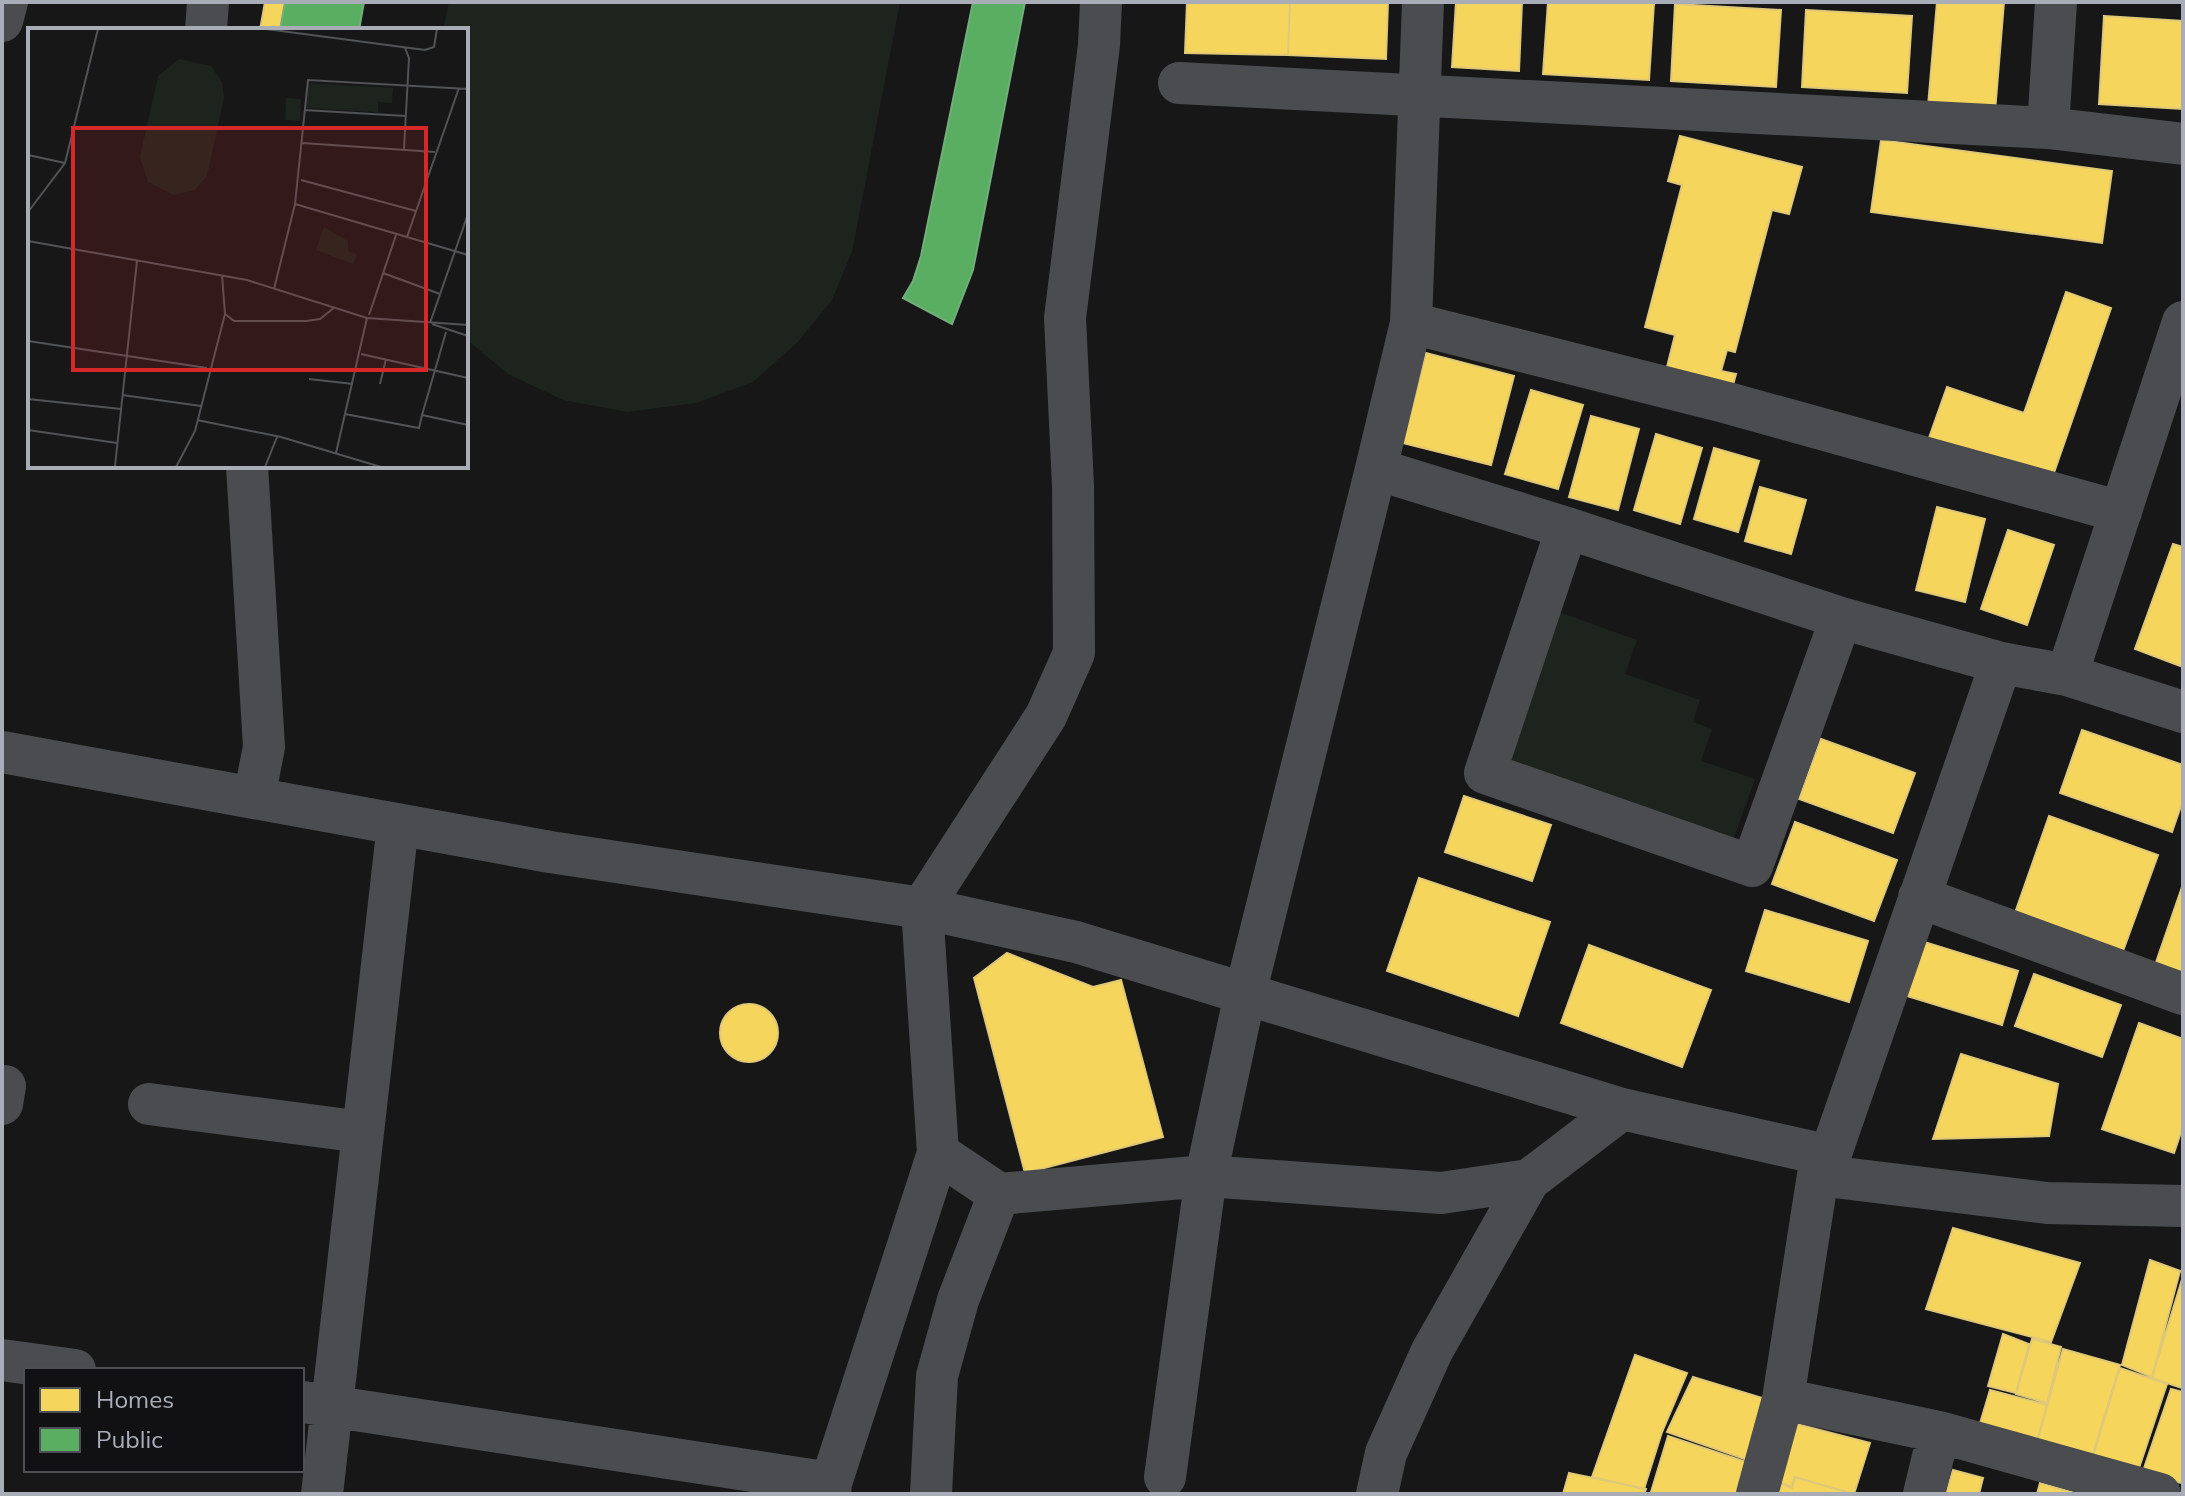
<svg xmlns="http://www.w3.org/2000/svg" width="2185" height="1496" viewBox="0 0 2185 1496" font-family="Mulish,sans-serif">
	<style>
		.green { fill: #1d241e }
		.homes { fill: #f6d55c; stroke: #dfc978; stroke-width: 2 }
		.public { fill: #5aae61; stroke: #71ae7b; stroke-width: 2 }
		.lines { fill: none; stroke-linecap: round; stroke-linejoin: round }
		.minor { stroke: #4b4c50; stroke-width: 42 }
		.inset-road { fill: none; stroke: #515357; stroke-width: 2 }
		.view { fill: #d62828; fill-opacity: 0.15; stroke: #d62828; stroke-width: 4 }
		.inset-edge { fill: none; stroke: #a8adb8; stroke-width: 4 }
	</style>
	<rect width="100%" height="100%" fill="#171717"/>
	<path class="green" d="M449,2H900L852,252L832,300L797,343L753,382L696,403L627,412L563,400L508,374L466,339V30H443Z
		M1556,611L1637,640L1625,674L1700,700L1693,722L1712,729L1701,761L1755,779L1733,840L1502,759Z"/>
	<path class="homes" d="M265,2H352L347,30H260Z
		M1187,2H1290L1288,55L1185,53Z
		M1290,2H1388L1386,59L1288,55Z
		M1456,2H1522L1519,71L1452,67Z
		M1548,2L1654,3L1649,80L1543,74Z
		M1937,2H2004L1995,112L1928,106Z
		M1675,4L1781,10L1776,87L1671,81Z
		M1806,10L1912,16L1907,93L1802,87Z
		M2104,16L2183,21V109L2099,104Z
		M1680,136L1802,167L1789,214L1772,210L1735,352L1727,350L1721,371L1736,374L1728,403L1662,387L1675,335L1645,327L1682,185L1668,181Z
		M1881,140L2112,171L2102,243L1871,212Z
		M2066,292L2111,308L2048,490L1925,449L1947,387L2024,413Z
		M1426,353L1514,376L1491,465L1403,443Z
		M1531,390L1583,405L1558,489L1505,474Z
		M1591,416L1639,429L1618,510L1569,497Z
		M1656,434L1702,448L1680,524L1634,510Z
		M1714,448L1759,461L1738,532L1694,519Z
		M1760,487L1806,500L1791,554L1745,541Z
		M1937,507L1985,519L1965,602L1916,590Z
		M2008,530L2054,545L2027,625L1981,609Z
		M2173,544L2183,547V667L2135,649Z
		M2082,730L2183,765V800L2172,832L2060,793Z
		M1821,739L1915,773L1893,833L1799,799Z
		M1464,796L1551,825L1532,881L1445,852Z
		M2049,816L2158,855L2123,951L2015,913Z
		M1795,822L1897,860L1874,921L1772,884Z
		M1419,878L1550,922L1518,1016L1387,971Z
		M2183,884V985L2152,974Z
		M1765,910L1868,941L1849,1002L1746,971Z
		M1921,941L2018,971L2002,1025L1904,995Z
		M1589,945L1711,990L1682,1067L1561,1023Z
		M1007,953L1093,987L1121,980L1163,1137L1025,1173L974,978Z
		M2034,974L2121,1005L2102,1057L2015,1026Z
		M720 1033a29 29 0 1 1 58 0a29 29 0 1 1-58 0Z
		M2139,1023L2183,1039V1126L2174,1153L2102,1129Z
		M1961,1054L2058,1084L2049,1136L1933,1139Z
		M1953,1228L2080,1263L2051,1342L1926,1309Z
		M2150,1260L2180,1271L2152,1377L2122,1365Z
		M2183,1276V1386L2182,1388L2152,1378Z
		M2003,1334L2029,1344L2016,1393L1988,1386Z
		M2032,1339L2061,1347L2047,1403L2016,1394Z
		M2063,1349L2120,1365L2090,1463L2034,1453Z
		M1635,1355L1687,1373L1662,1432L1644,1489L1592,1477Z
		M2120,1368L2167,1384L2137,1474L2091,1463Z
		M1693,1377L1775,1402L1756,1463L1667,1432Z
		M2171,1389L2183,1392V1483L2141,1477Z
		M1990,1390L2047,1405L2033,1455L1975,1440Z
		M1785,1421L1870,1443L1854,1494L1794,1477L1792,1487L1768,1478Z
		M1668,1436L1758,1466L1751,1494H1657L1651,1492Z
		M1953,1470L1983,1478L1979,1494H1946Z
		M1569,1473L1646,1489L1644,1494H1563Z
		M1795,1477L1853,1494H1764L1769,1479L1792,1488Z
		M2040,1483L2078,1494H2037Z"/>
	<path class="public" d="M285,2H364L359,30H280Z
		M973,2H1025L973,270L952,324L903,298L913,281L921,256Z"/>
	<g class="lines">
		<path class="minor" d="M1423,2L1411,323L1376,469L1567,528L1841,618L2001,663L2067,675L2183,712
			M2,21L7,2
			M206,30L208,2
			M1179,83L2048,128L2183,144
			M2048,128L2056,2
			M1411,323L1728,403L2121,512
			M247,466L264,747L254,798
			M1567,528L1485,773L1752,866L1841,618
			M2067,675L2183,322
			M2,752L550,852L922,908L1076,942L1622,1109L1830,1156L1818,1175L2047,1203L2183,1206
			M1919,897L2183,994
			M2,1086H5L2,1104
			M149,1104L362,1132
			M938,1153L999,1194L1206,1176L1441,1193L1529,1180L1622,1109
			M1830,1156L2001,663
			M2,1360L75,1370
			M1783,1399L1939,1432L2160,1494
			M303,1402L831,1483
			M1165,1477L1206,1176L1245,994L1376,469
			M322,1494L398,824
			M830,1494L831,1483L938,1153L922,908L1046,716L1074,653L1073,486L1065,318L1099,45L1101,2
			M931,1494L937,1376L958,1300L999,1194
			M1377,1494L1386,1453L1432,1351L1529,1180
			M1757,1494L1783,1399L1818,1175
			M1924,1494L1939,1432"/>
	</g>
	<g transform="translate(28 28)">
		<rect width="440" height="440" fill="#171717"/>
		<path d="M151,31L183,38L194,54L196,70L179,148L167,162L146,167L120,154L112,129L130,48ZM279,55L365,60L364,75L350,74V84L278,80ZM258,70L273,71L272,93L257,92ZM296,199L320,213V223L329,226L325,236L288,222Z" fill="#1d241e"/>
		<path class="inset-road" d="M238,1L397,22L406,19L409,1M440,61L280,52L267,176L440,227M276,82L378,88M274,115L407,124M376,121L381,30L377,20M0,127L37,135M273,152L388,183M0,184L37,135L70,1M379,209L431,60M0,213L219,252L339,290L440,297M355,245L412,266M246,261L267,176M197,286L206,293H278L292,291L307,279M341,287L368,207M402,295L440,186M404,296L440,308M418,304L394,387L440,397M0,313L179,340M333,326L440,350M281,351L325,356M352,356L358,331M94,367L173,378M0,371L93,381M317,386L391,400L394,387M169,392L253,409L353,439M0,402L89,415M308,425L339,290M87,438L109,233M148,439L167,403L197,286L194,247M237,439L249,409"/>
		<path class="view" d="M45,100H398V342H45Z"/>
		<rect width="440" height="440" class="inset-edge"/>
	</g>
	<rect width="2185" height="1496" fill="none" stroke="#a8adb8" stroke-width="8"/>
	<rect x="24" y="1368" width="280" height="104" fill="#111113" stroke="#4d4f55" stroke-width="2"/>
	<rect x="40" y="1388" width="40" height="24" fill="#f6d55c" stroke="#4d4f55" stroke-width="2"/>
	<text x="96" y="1408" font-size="24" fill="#a8adb8">Homes</text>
	<rect x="40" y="1428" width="40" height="24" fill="#5aae61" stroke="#4d4f55" stroke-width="2"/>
	<text x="96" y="1448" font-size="24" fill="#a8adb8">Public</text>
</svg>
